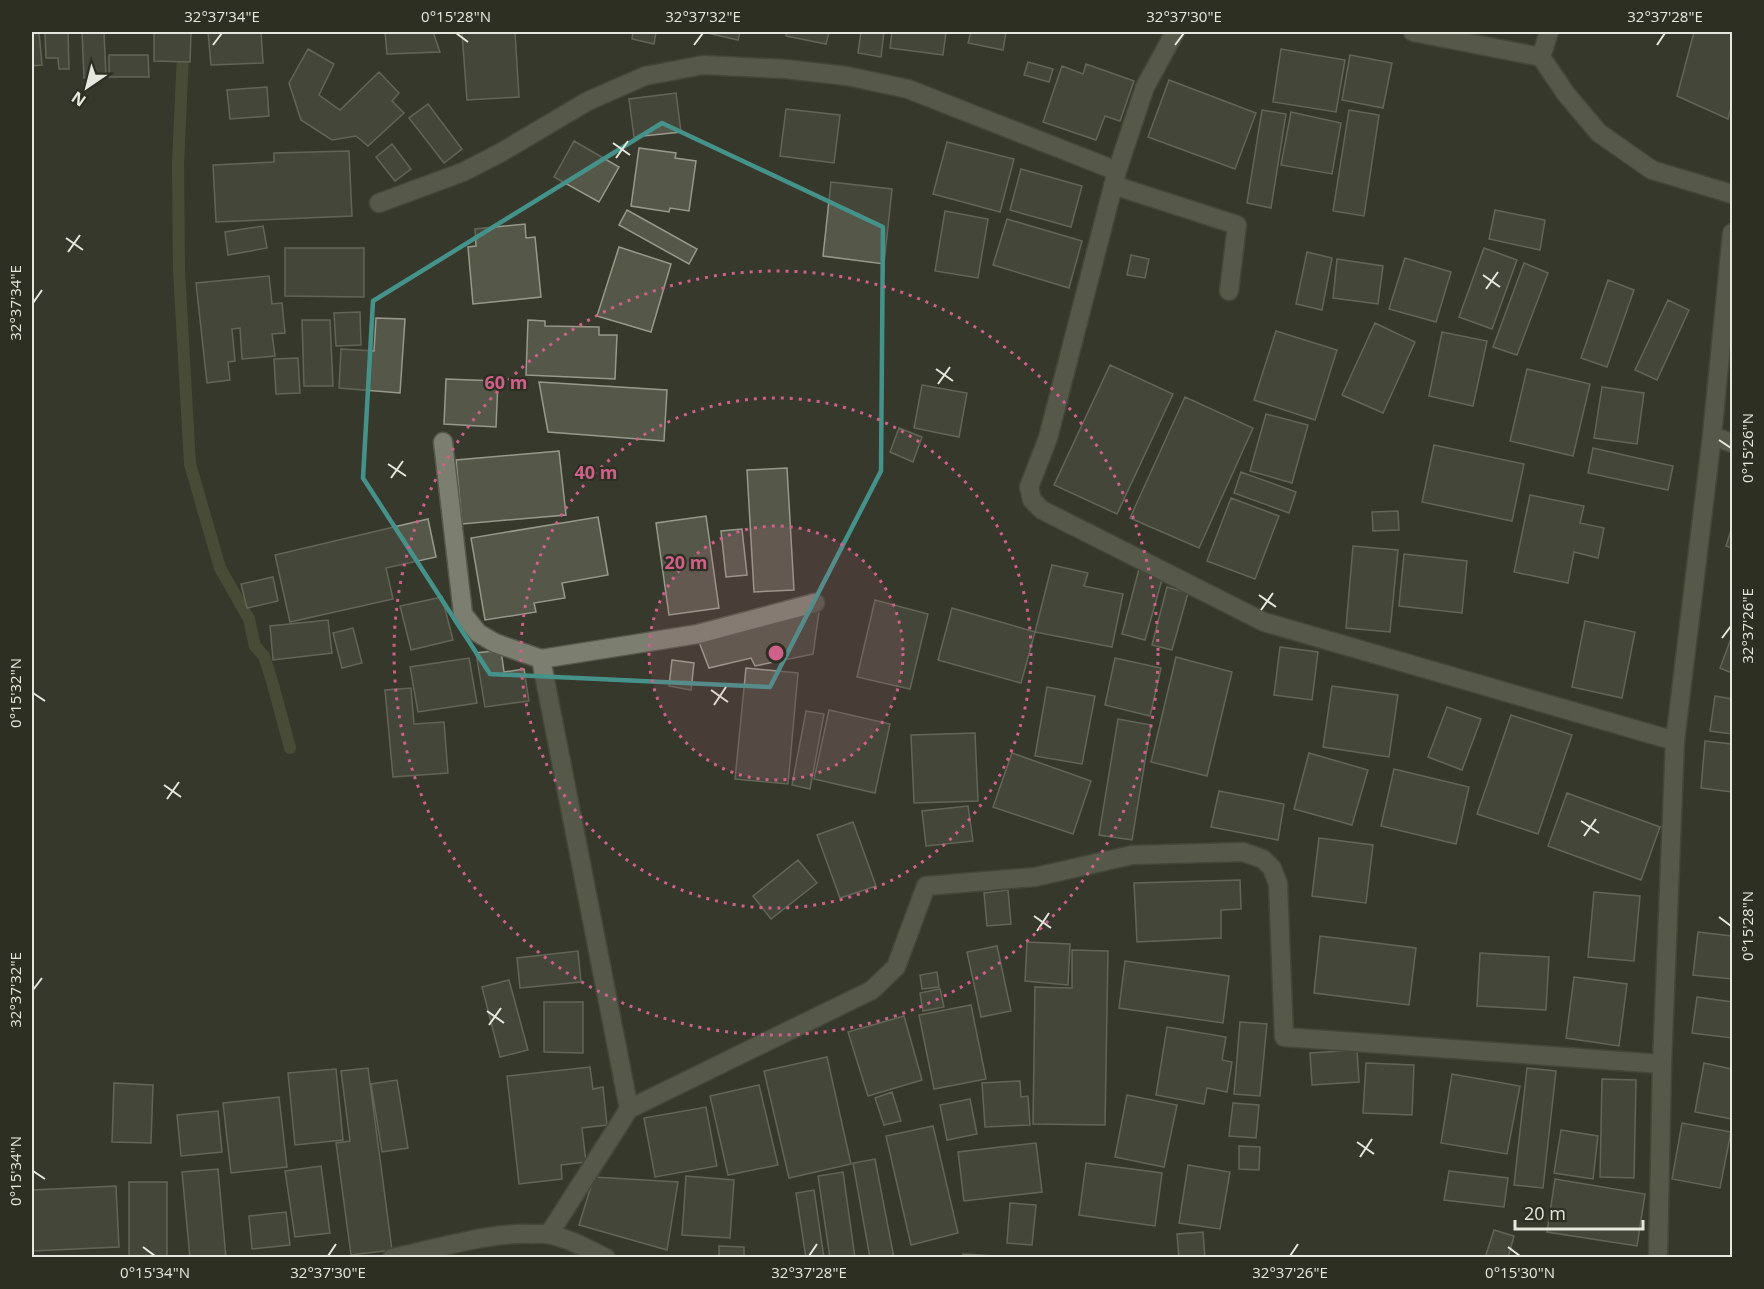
<svg xmlns="http://www.w3.org/2000/svg" width="1764" height="1289" viewBox="0 0 1764 1289" font-family="'Open Sans',sans-serif">
	<style>
		.lines { fill: none; stroke-linecap: round; stroke-linejoin: round }
		.stream { stroke: #5e6243; stroke-width: 12 }
		.building { fill: #555849; stroke: #979a8b; stroke-width: 1.5 }
		.street-casing { stroke: #56584d; stroke-width: 21 }
		.street { stroke: #7c7f6f; stroke-width: 18 }
		.marked { fill: none; stroke: #45928a; stroke-width: 4.5; stroke-linejoin: round }
		.ticks { fill: none; stroke: #e6e7df; stroke-width: 2 }
		.ring { fill: none; stroke: #cf6089; stroke-width: 3; stroke-dasharray: 3 6 }
		.centre { fill: #cf6089; stroke: #2d2f22; stroke-width: 3 }
		.ring-label { font-size: 18px; text-anchor: middle; font-weight: bold; fill: #cf6089; stroke: #2d2f22; stroke-width: 4.5; stroke-linejoin: round; paint-order: stroke }
		.neatline { fill: none; stroke: #e6e7df; stroke-width: 2 }
		.ticks-label { font-size: 15px; text-anchor: middle; fill: #e6e7df }
	</style>
	<rect width="100%" height="100%" fill="#37392c"/>
	<g class="lines">
		<path class="stream" d="M184,32L178,164L179,271L190,464L220,568L249,619L255,646L264,656L272,681L290,748"/>
	</g>
	<path class="building" d="M32,32H39L42,65L32,66Z
		M45,32H68L69,69H59L58,58H46Z
		M82,32H104L106,76L84,78Z
		M154,32H191L190,62L154,61Z
		M208,32H261L263,63L211,65Z
		M385,32H433L440,52L387,54Z
		M487,32H515L519,97L467,100L462,33Z
		M633,32H656L654,44L632,39Z
		M703,32H740L738,40Z
		M787,32H829L826,44L786,36Z
		M861,32H884L881,57L858,53Z
		M892,32H946L943,55L890,48Z
		M971,32H1006L1003,50L968,43Z
		M1694,32H1732V104L1728,119L1677,96Z
		M308,49L334,64L319,95L340,110L379,72L399,93L392,101L404,113L368,146L356,136L332,140L301,120L289,83Z
		M1281,49L1345,60L1336,112L1273,102Z
		M109,55H148L149,77H109Z
		M1350,55L1392,63L1383,108L1342,100Z
		M1028,62L1053,69L1049,82L1024,75Z
		M1086,64L1134,81L1120,121L1105,116L1096,140L1043,122L1062,66L1083,74Z
		M1169,80L1256,113L1235,169L1148,137Z
		M267,87L269,116L230,119L227,90Z
		M676,93L681,132L634,137L629,99Z
		M428,104L462,149L444,163L409,118Z
		M786,109L840,115L834,163L780,156Z
		M1262,110L1286,114L1271,208L1247,203Z
		M1349,110L1379,115L1364,216L1333,211Z
		M1291,112L1341,123L1332,174L1281,165Z
		M574,141L619,167L599,202L554,177Z
		M947,142L1014,159L1000,212L933,194Z
		M392,144L411,169L395,181L376,157Z
		M639,148L676,153L675,158L696,161L689,211L670,208L669,212L631,206Z
		M349,151L352,216L216,222L213,165L274,162V153Z
		M1021,169L1082,186L1071,227L1010,210Z
		M831,182L892,189L884,264L823,256Z
		M627,210L697,249L689,264L619,225Z
		M1495,210L1545,220L1540,250L1489,239Z
		M945,211L988,219L978,278L935,271Z
		M1007,219L1082,241L1069,288L993,265Z
		M525,224L526,238L535,237L541,297L473,304L468,247L476,246L475,229Z
		M263,226L267,248L228,255L225,232Z
		M619,247L671,264L651,332L597,316Z
		M285,248H364V297L285,296Z
		M1484,248L1517,260L1492,329L1459,317Z
		M1307,252L1332,258L1322,310L1296,304Z
		M1131,255L1149,259L1145,278L1127,275Z
		M1405,258L1451,272L1436,322L1389,309Z
		M1337,259L1383,266L1378,304L1333,298Z
		M1524,263L1548,273L1517,355L1493,347Z
		M269,276L272,304L282,303L285,333L272,334L275,356L242,359L240,328L232,329L235,361L228,362L230,380L207,383L196,283Z
		M1608,280L1634,290L1607,367L1581,358Z
		M1668,300L1689,310L1657,380L1635,370Z
		M360,312L361,345L336,346L334,313Z
		M376,318L405,319L400,393L339,388L341,349L374,351Z
		M302,320H330L333,386H304Z
		M528,320L545,321V326L599,327V335H617L615,379L526,375Z
		M1375,323L1415,342L1383,413L1342,395Z
		M1276,331L1337,350L1315,420L1254,400Z
		M1442,332L1487,341L1473,406L1429,396Z
		M298,358L300,393L276,394L274,359Z
		M1110,365L1173,394L1117,514L1054,485Z
		M1527,369L1590,384L1573,456L1510,441Z
		M446,379L498,381L496,427L444,424Z
		M539,382L667,390L664,441L548,432Z
		M922,385L967,393L959,437L914,428Z
		M1602,387L1644,393L1637,444L1594,438Z
		M1185,397L1253,428L1199,548L1130,518Z
		M1266,414L1308,425L1292,483L1250,471Z
		M899,428L922,437L913,462L890,452Z
		M1434,445L1524,464L1512,521L1422,502Z
		M1593,448L1673,466L1668,490L1588,473Z
		M559,451L566,515L462,524L456,460Z
		M787,468L794,590L754,592L747,470Z
		M1241,472L1296,492L1289,513L1234,493Z
		M1530,495L1584,506L1580,523L1604,528L1598,558L1574,552L1568,583L1514,572Z
		M1231,498L1279,516L1255,579L1207,561Z
		M1398,511L1399,530L1373,531L1372,512Z
		M706,516L719,608L669,615L656,523Z
		M598,517L608,575L562,583L565,598L534,603L536,612L485,620L471,538Z
		M428,519L436,557L386,568L393,599L290,622L275,555Z
		M1732,527V548L1726,546Z
		M742,529L747,575L726,577L721,531Z
		M1353,546L1398,550L1390,632L1346,628Z
		M1404,554L1467,561L1462,613L1399,606Z
		M1052,565L1088,573L1084,586L1123,594L1112,647L1035,632Z
		M1139,569L1163,576L1145,640L1122,634Z
		M273,577L278,601L247,608L241,584Z
		M1167,587L1188,593L1172,650L1152,645Z
		M442,597L453,640L411,650L400,606Z
		M875,600L928,614L910,689L857,677Z
		M820,605L813,654L755,666L751,658L709,668L699,642Z
		M952,608L1035,632L1021,683L938,660Z
		M328,620L332,653L273,660L270,626Z
		M1585,621L1635,632L1622,698L1572,687Z
		M353,628L362,663L342,668L333,633Z
		M1732,636V673L1720,668Z
		M1280,647L1318,652L1312,700L1274,695Z
		M501,650L504,672L524,669L529,701L485,707L476,653Z
		M1176,657L1232,672L1207,776L1151,762Z
		M469,658L477,703L418,712L410,667Z
		M1115,658L1161,668L1150,716L1105,705Z
		M672,660L694,663L691,690L669,686Z
		M746,668L798,673L788,784L735,779Z
		M1332,686L1398,695L1389,757L1323,747Z
		M1047,687L1095,696L1082,764L1035,756Z
		M411,688L414,724L444,722L448,773L393,777L385,690Z
		M1715,696L1732,699V734L1710,731Z
		M1447,707L1481,719L1462,770L1428,757Z
		M829,710L890,724L875,793L814,779Z
		M806,711L824,714L810,789L792,785Z
		M1511,715L1572,735L1538,834L1477,814Z
		M1118,719L1151,725L1132,840L1099,835Z
		M975,733L978,801L914,803L911,735Z
		M1705,741L1732,744V792L1701,788Z
		M1012,753L1091,781L1073,834L993,807Z
		M1309,753L1368,770L1352,825L1294,809Z
		M1394,769L1469,787L1456,844L1381,826Z
		M1219,791L1284,804L1278,840L1211,827Z
		M1567,793L1660,827L1641,880L1548,846Z
		M968,806L973,841L926,846L922,811Z
		M853,822L876,886L840,898L817,835Z
		M1319,838L1373,845L1366,903L1312,896Z
		M798,860L817,883L771,919L753,896Z
		M1240,880L1241,909L1221,910V938L1137,942L1134,883Z
		M1008,890L1011,924L987,926L984,893Z
		M1594,892L1640,896L1634,961L1588,957Z
		M1698,932L1732,936V979L1693,975Z
		M1320,936L1416,948L1409,1005L1314,993Z
		M1027,942L1070,944L1068,985L1025,981Z
		M997,946L1011,1011L981,1017L967,952Z
		M1072,950L1108,951L1105,1125L1033,1124L1035,987L1072,988Z
		M578,951L581,982L520,988L517,958Z
		M1480,953L1549,957L1546,1010L1477,1006Z
		M1125,961L1229,976L1223,1023L1119,1008Z
		M937,972L939,987L922,989L920,975Z
		M1574,977L1627,984L1619,1046L1566,1038Z
		M509,980L528,1050L500,1057L482,987Z
		M940,989L944,1007L923,1011L920,993Z
		M1697,997L1732,1002V1038L1692,1033Z
		M544,1002H583V1053L544,1052Z
		M971,1005L986,1079L934,1089L919,1015Z
		M904,1016L922,1080L868,1096L848,1032Z
		M1240,1022L1267,1024L1260,1096L1234,1094Z
		M1167,1027L1226,1037L1222,1060L1232,1062L1227,1092L1207,1088L1204,1104L1156,1095Z
		M1357,1050L1359,1082L1312,1085L1310,1053Z
		M827,1057L851,1164L789,1178L764,1071Z
		M1366,1063L1414,1065L1412,1115L1363,1113Z
		M1704,1063L1732,1069V1119L1695,1112Z
		M590,1067L593,1089L603,1087L607,1125L582,1128L586,1162L561,1165L562,1179L519,1184L507,1076Z
		M368,1068L392,1250L351,1255L336,1143L350,1141L341,1071Z
		M1527,1068L1556,1071L1543,1188L1514,1185Z
		M336,1069L343,1140L295,1145L288,1073Z
		M1452,1074L1520,1086L1507,1154L1441,1143Z
		M1602,1079L1636,1080L1634,1178L1600,1177Z
		M397,1080L408,1148L382,1152L371,1084Z
		M1020,1081L1021,1097L1028,1096L1030,1125L985,1127L982,1083Z
		M114,1083L153,1085L151,1143L112,1142Z
		M759,1085L778,1165L728,1175L710,1096Z
		M892,1092L901,1121L884,1125L875,1098Z
		M1127,1095L1177,1105L1164,1167L1115,1157Z
		M279,1097L287,1167L231,1173L223,1103Z
		M970,1099L977,1134L947,1140L940,1105Z
		M1233,1103L1259,1105L1256,1138L1229,1136Z
		M706,1107L717,1166L655,1177L644,1118Z
		M218,1111L222,1152L181,1156L177,1115Z
		M1682,1123L1731,1132L1720,1188L1672,1179Z
		M933,1126L958,1233L911,1245L886,1136Z
		M1561,1130L1598,1136L1593,1179L1554,1173Z
		M1036,1143L1042,1192L964,1201L958,1152Z
		M1239,1146L1260,1147L1259,1170L1239,1169Z
		M875,1159L894,1258H870L853,1163Z
		M1086,1163L1162,1173L1155,1226L1079,1215Z
		M1188,1165L1230,1172L1220,1229L1179,1223Z
		M321,1166L330,1233L295,1237L285,1171Z
		M218,1169L226,1258H190L182,1172Z
		M1449,1171L1508,1178L1504,1207L1444,1200Z
		M843,1172L855,1258H830L818,1176Z
		M686,1176L734,1180L730,1238L682,1235Z
		M594,1177L678,1182L667,1250L579,1225Z
		M1555,1179L1645,1194L1637,1246L1547,1232Z
		M129,1182H167V1258H129Z
		M116,1186L119,1247L32,1251V1190Z
		M814,1190L824,1258H806L796,1193Z
		M1010,1203L1036,1205L1032,1245L1007,1243Z
		M286,1212L290,1245L252,1249L249,1216Z
		M1494,1230L1514,1236L1508,1258H1485Z
		M1203,1232L1205,1258H1179L1177,1234Z
		M719,1246L744,1247V1258H719Z
		M963,1254L1025,1258H963Z"/>
	<g class="lines">
		<g class="street-casing">
			<path id="street" d="M1413,32L1541,57L1549,32
				M1541,57L1566,94L1599,133L1652,170L1732,194
				M1117,171L1048,438L1029,487L1032,500L1042,510L1264,622L1675,741
				M1113,185L1237,225L1229,291
				M379,203L463,172L500,153L588,101L645,76L703,65L785,69L847,76L908,89L1117,171L1145,87L1175,32
				M1712,436L1732,443
				M443,442L463,614L478,633L495,643L541,659L698,634L815,603
				M541,659L629,1109
				M549,1234L629,1109L872,990L896,967L926,886L1035,877L1132,855L1243,852L1263,859L1272,868L1278,884L1284,1037L1662,1064
				M392,1258C439,1249 485,1232 533,1234C539,1234 545,1233 551,1235C570,1239 588,1249 606,1258
				M1658,1258L1662,1064L1675,741L1712,436L1732,233"/>
		</g>
		<use href="#street" class="street"/>
	</g>
	<path d="M0 0H1764V1289H0ZM662,123L883,227L881,471L770,687L490,674L363,478L373,301Z" fill="#37392c" fill-opacity=".55" fill-rule="evenodd"/>
	<path class="marked" d="M662,123L883,227L881,471L770,687L490,674L363,478L373,301Z"/>
	<path class="ticks" d="M456,33L468,42M213,45L222,33M694,45L703,33M1175,45L1184,33M1657,45L1665,33M613,143L630,155M616,158L628,141M66,238L83,250M68,252L80,235M1483,275L1500,287M1486,289L1498,272M33,303L42,290M936,369L953,381M938,384L950,367M1719,440L1731,448M388,464L406,476M391,478L403,461M1259,595L1276,607M1261,610L1273,593M1722,638L1731,626M711,690L728,702M33,693L45,701M714,705L726,687M164,785L181,797M167,799L179,782M1581,821L1599,833M1584,836L1596,819M1034,916L1051,928M1719,917L1731,926M1037,931L1049,913M33,990L42,978M487,1011L504,1023M489,1025L501,1008M1357,1142L1374,1154M1360,1157L1372,1139M33,1171L45,1179M143,1247L155,1256M1508,1247L1520,1256M328,1256L336,1244M809,1256L817,1244M1290,1256L1298,1244"/>
	<circle cx="776" cy="653" r="127" fill="#cf6089" fill-opacity=".12"/>
	<g class="ring">
		<circle cx="776" cy="653" r="127"/>
		<circle cx="776" cy="653" r="255"/>
		<circle cx="776" cy="653" r="382"/>
	</g>
	<circle cx="776" cy="653" r="9" class="centre"/>
	<g class="ring-label">
		<text x="506" y="389">60 m</text>
		<text x="596" y="479">40 m</text>
		<text x="686" y="569">20 m</text>
	</g>
	<rect width="1764" height="1289" fill="none" stroke="#2d2f22" stroke-width="66"/>
	<g transform="translate(87 87) rotate(215)" stroke="#2d2f22" stroke-width="4.5" paint-order="stroke">
	<path d="M0-4.5L10 22L0 15L-10 22Z" fill="#e6e7df"/>
	<text y="-9" font-size="16" font-weight="bold" text-anchor="middle" fill="#e6e7df">N</text>
	</g>
	<path d="M1515 1220v9h128v-9" fill="none" stroke="#e6e7df" stroke-width="3"/>
	<text x="1524" y="1220" font-size="18" fill="#e6e7df" stroke="#2d2f22" stroke-width="4.5" paint-order="stroke">20 m</text>
	<rect x="33" y="33" width="1698" height="1223" class="neatline"/>
	<g class="ticks-label">
		<text x="222" y="22">32°37'34"E</text>
		<text x="456" y="22">0°15'28"N</text>
		<text x="703" y="22">32°37'32"E</text>
		<text x="1184" y="22">32°37'30"E</text>
		<text x="1665" y="22">32°37'28"E</text>
		<text transform="translate(16 303) rotate(-90)" y="5">32°37'34"E</text>
		<text transform="translate(1748 448) rotate(-90)" y="5">0°15'26"N</text>
		<text transform="translate(1748 626) rotate(-90)" y="5">32°37'26"E</text>
		<text transform="translate(16 693) rotate(-90)" y="5">0°15'32"N</text>
		<text transform="translate(1748 926) rotate(-90)" y="5">0°15'28"N</text>
		<text transform="translate(16 990) rotate(-90)" y="5">32°37'32"E</text>
		<text transform="translate(16 1171) rotate(-90)" y="5">0°15'34"N</text>
		<text x="155" y="1278">0°15'34"N</text>
		<text x="328" y="1278">32°37'30"E</text>
		<text x="809" y="1278">32°37'28"E</text>
		<text x="1290" y="1278">32°37'26"E</text>
		<text x="1520" y="1278">0°15'30"N</text>
	</g>
</svg>
